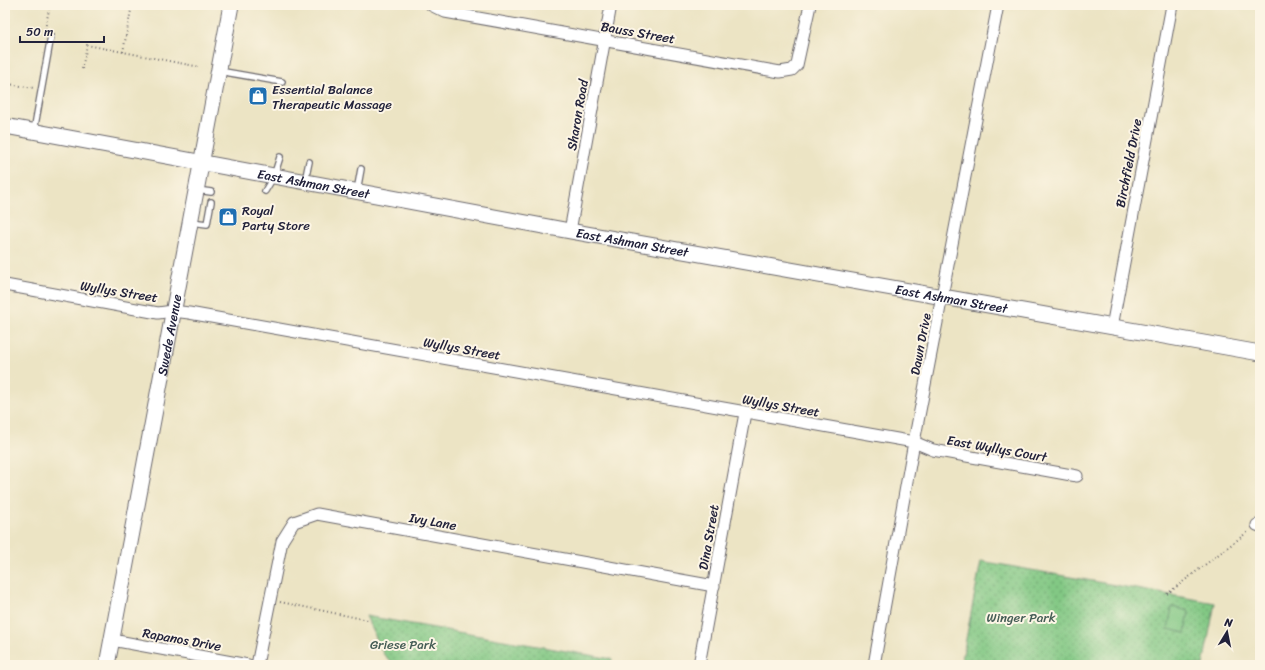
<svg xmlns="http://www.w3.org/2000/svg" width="1265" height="670" viewBox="0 0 1265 670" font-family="Sriracha,sans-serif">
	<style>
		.grass { fill: url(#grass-dots); stroke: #527560 }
		.garden { fill: #82c884; stroke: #527560 }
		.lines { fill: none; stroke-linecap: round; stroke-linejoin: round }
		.lane-casing { stroke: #69666b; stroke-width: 8 }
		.street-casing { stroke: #69666b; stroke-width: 13 }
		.secondary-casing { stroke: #69666b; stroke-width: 17 }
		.path { stroke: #69666b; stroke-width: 2; stroke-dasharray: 1 3; stroke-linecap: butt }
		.lane { stroke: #fff; stroke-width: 5.5 }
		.street { stroke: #fff; stroke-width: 11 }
		.secondary { stroke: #fff; stroke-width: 15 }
		.labels { text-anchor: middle; stroke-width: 4; stroke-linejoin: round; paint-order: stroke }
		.street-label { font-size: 13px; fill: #22223b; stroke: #fcf5e5 }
		.poi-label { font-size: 13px; fill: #22223b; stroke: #fcf5e5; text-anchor: start }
		.park-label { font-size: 13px; fill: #445c55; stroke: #fcf5e5 }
	</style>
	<defs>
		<pattern id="grass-dots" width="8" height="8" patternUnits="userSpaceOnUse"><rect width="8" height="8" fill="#82c884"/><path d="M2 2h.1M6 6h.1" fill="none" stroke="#6aa26d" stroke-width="1.8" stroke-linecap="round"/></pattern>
	</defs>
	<rect width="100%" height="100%" fill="#fcf5e5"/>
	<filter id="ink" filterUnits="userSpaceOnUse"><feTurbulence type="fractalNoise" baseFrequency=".025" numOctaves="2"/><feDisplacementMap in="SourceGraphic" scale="8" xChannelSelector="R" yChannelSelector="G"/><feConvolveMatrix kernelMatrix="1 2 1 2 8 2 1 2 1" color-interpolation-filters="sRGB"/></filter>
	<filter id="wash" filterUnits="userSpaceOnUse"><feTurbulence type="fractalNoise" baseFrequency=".012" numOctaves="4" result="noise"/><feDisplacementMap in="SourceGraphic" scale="16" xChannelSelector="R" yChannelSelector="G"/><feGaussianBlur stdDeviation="0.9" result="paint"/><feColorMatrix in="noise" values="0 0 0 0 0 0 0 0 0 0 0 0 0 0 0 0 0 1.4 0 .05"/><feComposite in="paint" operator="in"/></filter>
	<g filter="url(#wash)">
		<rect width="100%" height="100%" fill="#ece4c4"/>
		<path class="grass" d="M981,561L1215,603L1203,665H961Z
			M366,616L612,659L611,665H395L384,655Z"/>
		<path class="garden" d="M1172,607L1189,611L1185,633L1168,629Z"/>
	</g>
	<g filter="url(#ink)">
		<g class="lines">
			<g class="lane-casing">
				<path id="lane" d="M219,71L282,82
					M34,131L51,36
					M305,181L309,162
					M197,190L211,192
					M265,191L274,176L280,157
					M357,191L361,169
					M191,222L207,224L211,202"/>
			</g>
			<g class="street-casing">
				<path id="street" d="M431,5L445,12L780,72L792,70L797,65L810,5
					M570,231L611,5
					M5,285L158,313L173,311L189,313L914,442L933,450L1077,476
					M1112,327L1172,5
					M1257,525L1260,526
					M112,640L248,665
					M257,665L282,541L294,522L317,514L714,586
					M699,665L745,413
					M874,665L914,442L998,5"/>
			</g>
			<g class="secondary-casing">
				<g id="secondary">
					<path id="s1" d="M5,126L570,231L1260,353"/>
					<path id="s2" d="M107,665L231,5"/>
				</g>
			</g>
			<path class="path" d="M45,29L50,5
				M123,52L132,5
				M82,69L87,45L200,67
				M8,84L34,88
				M1167,594L1249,531
				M280,602L368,620"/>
			<use href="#lane" class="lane"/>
			<use href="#street" class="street"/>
			<use href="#secondary" class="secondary"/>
		</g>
	</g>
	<defs>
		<g id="shop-square" transform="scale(1)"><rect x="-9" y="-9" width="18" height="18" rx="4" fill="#1f6fb2" stroke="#fcf5e5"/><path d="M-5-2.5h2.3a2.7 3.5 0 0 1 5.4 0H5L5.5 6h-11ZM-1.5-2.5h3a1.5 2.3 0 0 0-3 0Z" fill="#fff"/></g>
	</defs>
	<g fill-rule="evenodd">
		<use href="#shop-square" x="258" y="96"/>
		<use href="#shop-square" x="228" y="217"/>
	</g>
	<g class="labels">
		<g class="street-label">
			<text transform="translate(638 32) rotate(10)" y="5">Bauss Street</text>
			<text transform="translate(577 115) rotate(-80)" y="5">Sharon Road</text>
			<text transform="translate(1128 163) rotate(-79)" y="5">Birchfield Drive</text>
			<text dy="5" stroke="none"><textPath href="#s1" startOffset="314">East Ashman Street</textPath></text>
			<text dy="5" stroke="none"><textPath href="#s1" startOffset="638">East Ashman Street</textPath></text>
			<text transform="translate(119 291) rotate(9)" y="5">Wyllys Street</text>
			<text dy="5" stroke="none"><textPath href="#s1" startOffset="962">East Ashman Street</textPath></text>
			<text dy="5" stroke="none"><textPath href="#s2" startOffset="336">Swede Avenue</textPath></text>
			<text transform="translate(920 344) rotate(-79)" y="5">Dawn Drive</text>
			<text transform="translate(462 348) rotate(10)" y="5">Wyllys Street</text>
			<text transform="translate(781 405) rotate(10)" y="5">Wyllys Street</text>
			<text transform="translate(997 448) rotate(10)" y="5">East Wyllys Court</text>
			<text transform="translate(433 521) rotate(10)" y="5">Ivy Lane</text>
			<text transform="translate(708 537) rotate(-80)" y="5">Dina Street</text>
			<text transform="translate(182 639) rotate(10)" y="5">Rapanos Drive</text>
		</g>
		<g class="poi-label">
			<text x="272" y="94">Essential Balance<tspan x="272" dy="15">Therapeutic Massage</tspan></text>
			<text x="242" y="215">Royal<tspan x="242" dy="15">Party Store</tspan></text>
		</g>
		<g class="park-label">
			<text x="1021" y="622">Winger Park</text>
			<text x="403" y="649">Griese Park</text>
		</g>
	</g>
	<rect width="1265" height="670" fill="none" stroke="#fcf5e5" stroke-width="20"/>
	<g transform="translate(1227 632) rotate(10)" stroke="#fcf5e5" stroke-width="3" paint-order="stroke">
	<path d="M0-3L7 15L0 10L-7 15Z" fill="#22223b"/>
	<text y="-6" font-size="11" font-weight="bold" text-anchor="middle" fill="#22223b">N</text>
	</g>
	<path d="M20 36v6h84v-6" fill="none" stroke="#22223b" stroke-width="2"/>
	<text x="26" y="36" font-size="12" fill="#22223b" stroke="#fcf5e5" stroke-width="3" paint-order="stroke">50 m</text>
</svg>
